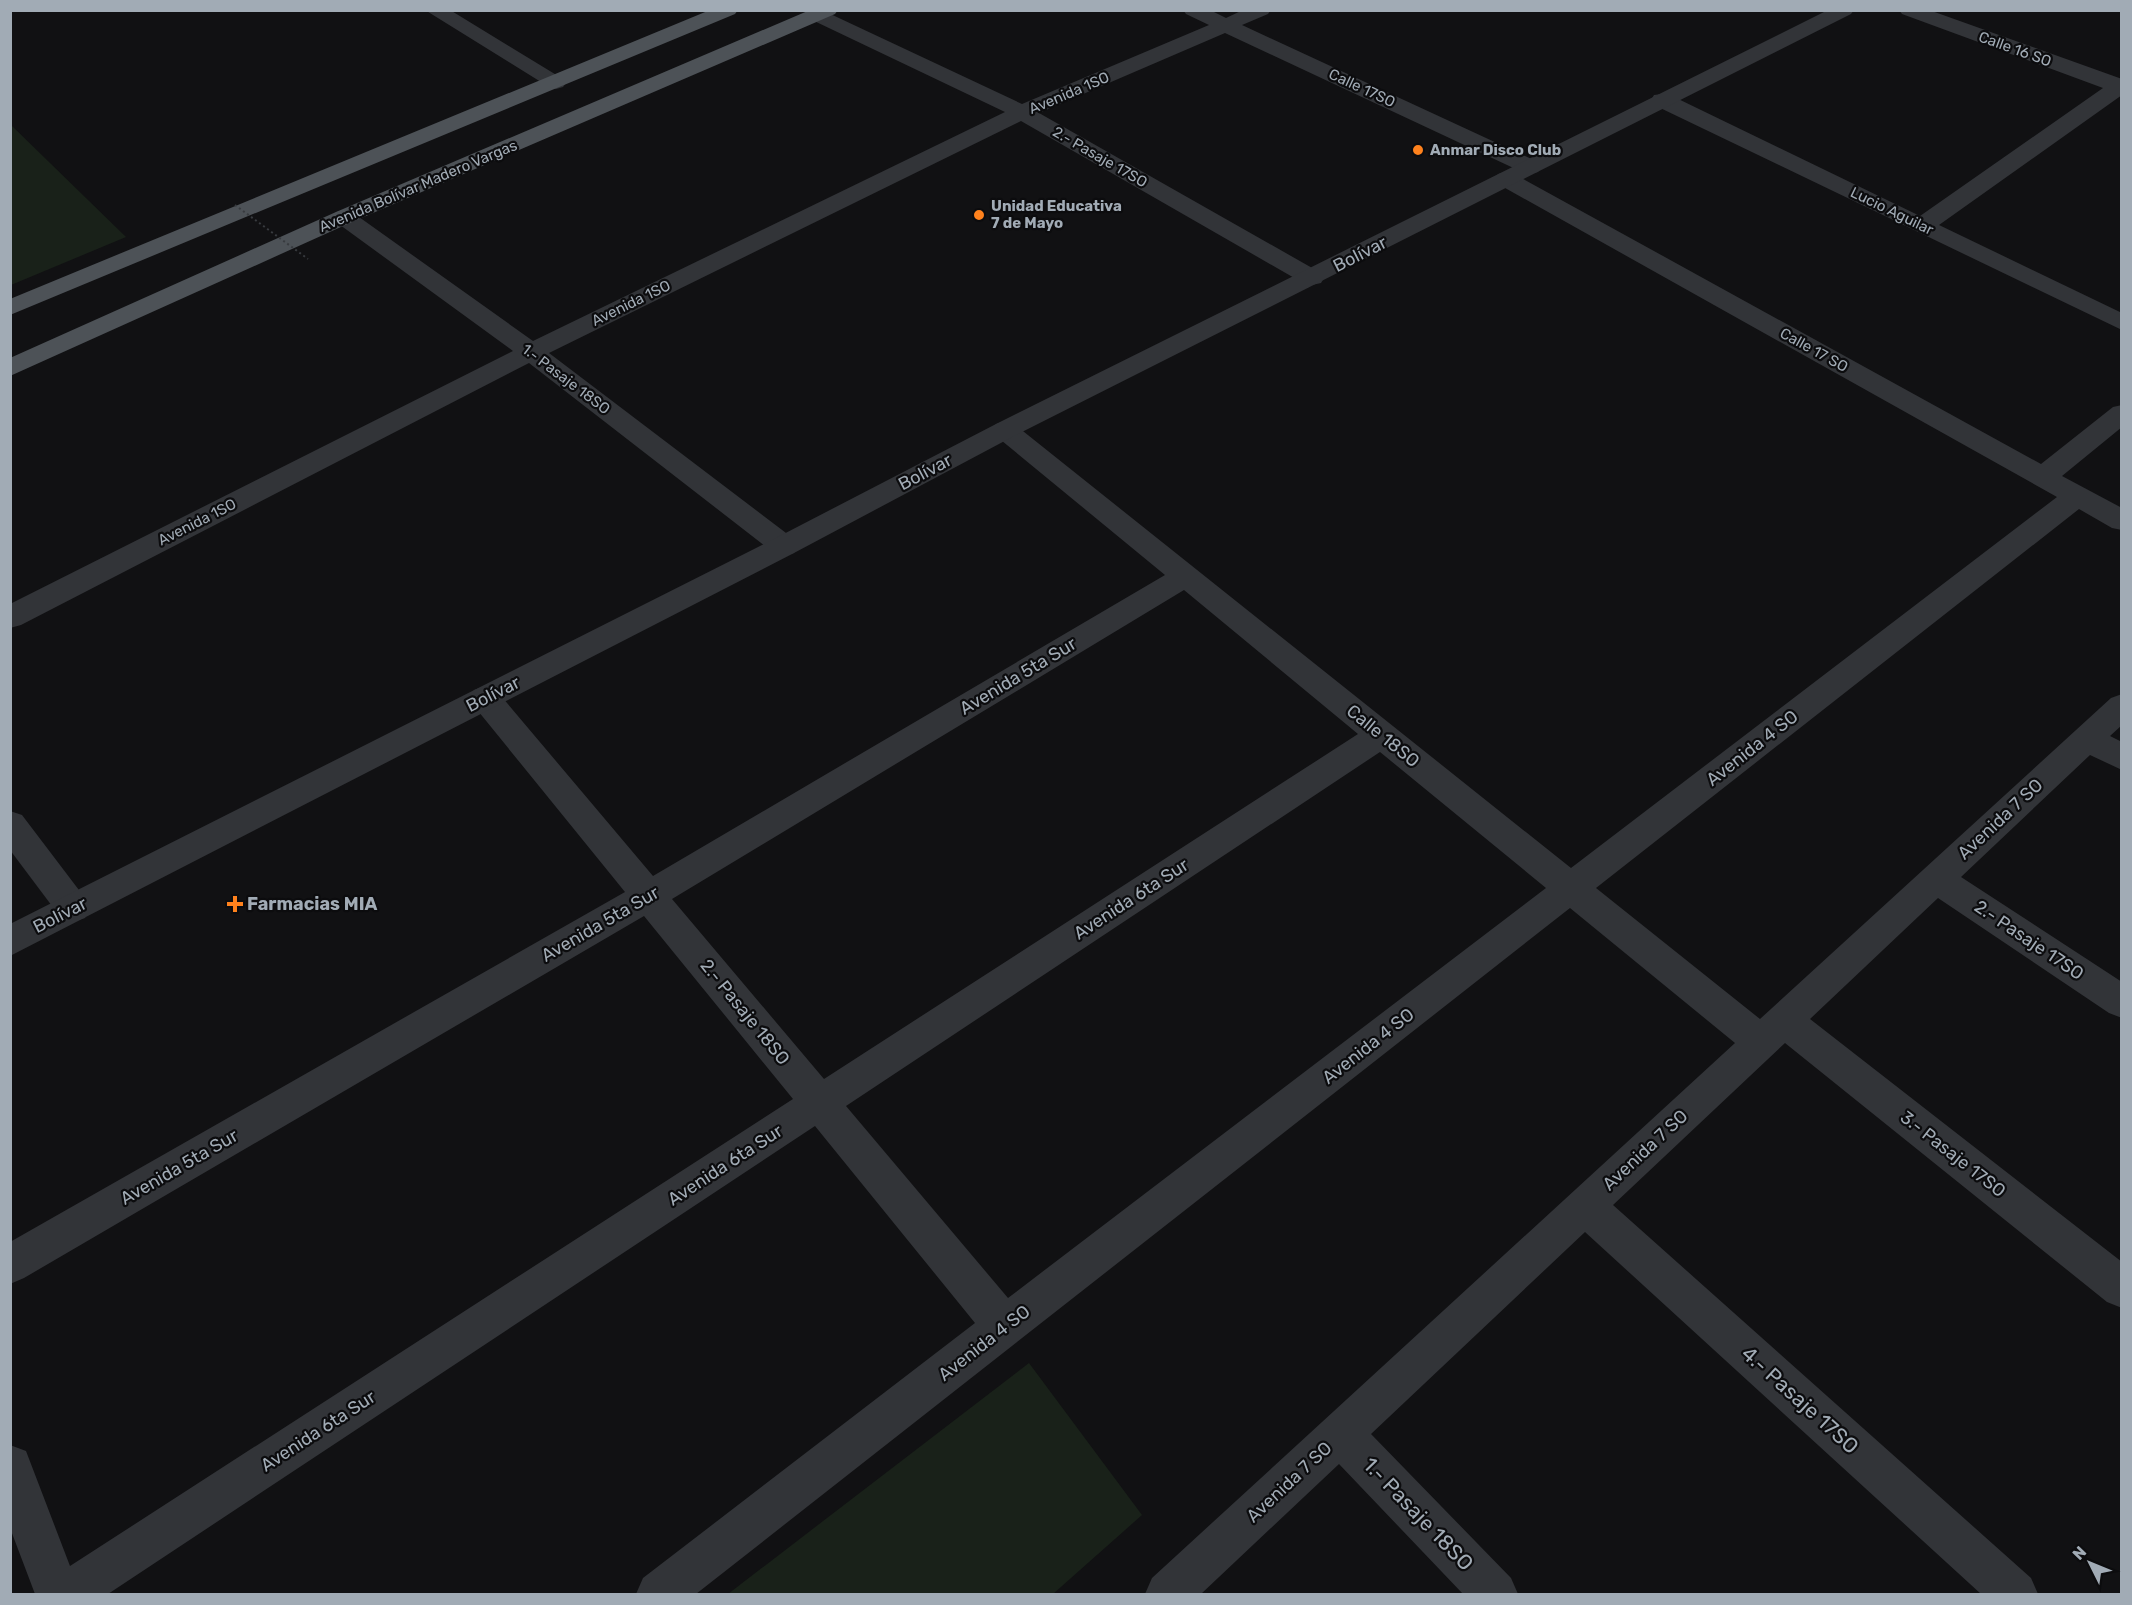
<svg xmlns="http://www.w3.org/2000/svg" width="2132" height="1605" viewBox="0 0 2132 1605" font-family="Rubik,sans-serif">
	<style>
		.green { fill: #192119 }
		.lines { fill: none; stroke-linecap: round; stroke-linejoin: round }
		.minor { fill: #323438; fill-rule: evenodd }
		.tertiary { fill: #323438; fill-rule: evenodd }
		.primary { fill: #4d5257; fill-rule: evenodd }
		.path-bridge { stroke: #383b3f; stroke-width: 2; stroke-dasharray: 2 3; stroke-linecap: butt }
		.poi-dot { fill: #ff821d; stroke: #0c0c0e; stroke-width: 2 }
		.labels { text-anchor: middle; stroke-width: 4.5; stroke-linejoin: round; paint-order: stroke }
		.far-street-label { font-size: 15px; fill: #a1abb5; stroke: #0c0c0e }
		.far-poi-label { font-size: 15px; font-weight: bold; fill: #a1abb5; stroke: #0c0c0e; text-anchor: start }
		.street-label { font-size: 18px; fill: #a1abb5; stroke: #0c0c0e }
		.poi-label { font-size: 18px; font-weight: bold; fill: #a1abb5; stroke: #0c0c0e; text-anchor: start }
		.near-street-label { font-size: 21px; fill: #a1abb5; stroke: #0c0c0e }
	</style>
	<rect width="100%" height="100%" fill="#111113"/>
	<path class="green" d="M10,125H11L126,237L11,285Z
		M1029,1363L1142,1515L1053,1594H728Z"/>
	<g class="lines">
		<path class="minor" d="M425,10H450L563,79L566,83L563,87L556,89L549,87Z
			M1183,10H1210L1226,18L1243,10H1271L1268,14L1242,25L1538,162L1541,167L1538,172L1530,174L1522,172L1225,33L1039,113L1321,273L1324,278L1321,283L1312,285L1303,283L1021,121L549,353L794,539L798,546L794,553L784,556L774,553L529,363L21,625L10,628V604L513,351L336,222L332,217L336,212L344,210L352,212L533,341L1005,112L810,19L807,15L810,11H824L1022,104L1209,25L1186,14Z
			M1899,10H1929L2122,79V95L1939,225L2122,313V330L1654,105L1651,100L1654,95L1662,94L1670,95L1920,216L2103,88L1902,14Z
			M1506,172L1514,174L2041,464L2113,407L2122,405V427L2062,476L2122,508V530L2112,528L2079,509L1596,888L1760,1019L2111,698L2122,694V725L2110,736L2122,742V770L2090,755L1961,877L2122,982V1018L2109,1013L1938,898L1810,1019L2122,1262V1308L2107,1302L1785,1043L1613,1205L2031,1578L2038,1594H1981L1585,1232L1371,1434L1511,1578L1518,1594H1463L1339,1464L1201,1594H1145L1152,1578L1735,1043L1570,908L696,1594H636L643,1578L975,1323L815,1126L108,1594H35L10,1528V1445L26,1451L70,1566L793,1099L644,916L24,1278L10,1284V1242L625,892L474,706L469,698L474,690L485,686L496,690L653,876L1165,575L996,436L992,430L996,424L1005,421L1014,424L1571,868L2057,497L1498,184L1495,179L1498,174ZM1184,590L1358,734L824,1079L672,899ZM1380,752L1546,888L1008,1298L846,1106Z
			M10,811L22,815L85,898L90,908L85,918L73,922L61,918L10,850Z"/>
		<path class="tertiary" d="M1828,10H1854L1851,14L1014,436L794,553L10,956V924L774,539L996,424Z"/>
		<path class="primary" d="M710,10H738L735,14L10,315V299Z
			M810,10H838L835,14L352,222L10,376V358L336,212Z"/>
		<path class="path-bridge" d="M235,205L308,259"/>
	</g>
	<g class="poi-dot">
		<circle cx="1418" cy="150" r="6"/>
		<circle cx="979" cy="215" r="6"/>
		<path d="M232 895h6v6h6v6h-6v6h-6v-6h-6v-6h6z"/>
	</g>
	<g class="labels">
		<g class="far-street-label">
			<text transform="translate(2015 49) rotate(20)" y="5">Calle 16 SO</text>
			<text transform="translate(1362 88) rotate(25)" y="5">Calle 17SO</text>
			<text transform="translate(1069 93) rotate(-23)" y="5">Avenida 1SO</text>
			<text transform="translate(1100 157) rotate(30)" y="5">2.- Pasaje 17SO</text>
			<text transform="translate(418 186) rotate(-23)" y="5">Avenida Bolívar Madero Vargas</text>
			<text transform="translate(1892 211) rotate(26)" y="5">Lucio Aguilar</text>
			<text transform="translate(631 303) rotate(-26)" y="5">Avenida 1SO</text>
			<text transform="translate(1814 350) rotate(29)" y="5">Calle 17 SO</text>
			<text transform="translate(566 379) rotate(37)" y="5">1.- Pasaje 18SO</text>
			<text transform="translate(197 522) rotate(-27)" y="5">Avenida 1SO</text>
		</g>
		<g class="far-poi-label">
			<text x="1430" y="155">Anmar Disco Club</text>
			<text x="991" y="211">Unidad Educativa<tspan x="991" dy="17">7 de Mayo</tspan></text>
		</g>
		<g class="street-label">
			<text transform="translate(1360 254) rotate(-27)" y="6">Bolívar</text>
			<text transform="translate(925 472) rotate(-28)" y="6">Bolívar</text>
			<text transform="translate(1018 676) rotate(-31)" y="6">Avenida 5ta Sur</text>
			<text transform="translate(493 694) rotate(-27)" y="6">Bolívar</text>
			<text transform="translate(1383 736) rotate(39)" y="6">Calle 18SO</text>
			<text transform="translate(1752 748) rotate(-38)" y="6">Avenida 4 SO</text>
			<text transform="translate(2000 819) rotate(-43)" y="6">Avenida 7 SO</text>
			<text transform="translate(1131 899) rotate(-33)" y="6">Avenida 6ta Sur</text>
			<text transform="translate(60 915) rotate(-27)" y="6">Bolívar</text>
			<text transform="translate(600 924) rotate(-30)" y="6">Avenida 5ta Sur</text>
			<text transform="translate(2029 940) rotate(34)" y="6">2.- Pasaje 17SO</text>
			<text transform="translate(745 1012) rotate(51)" y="6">2.- Pasaje 18SO</text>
			<text transform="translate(1368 1046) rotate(-38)" y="6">Avenida 4 SO</text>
			<text transform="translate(1645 1150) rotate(-43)" y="6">Avenida 7 SO</text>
			<text transform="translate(1953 1154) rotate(38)" y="6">3.- Pasaje 17SO</text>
			<text transform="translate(725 1165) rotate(-33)" y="6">Avenida 6ta Sur</text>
			<text transform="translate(179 1167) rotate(-30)" y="6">Avenida 5ta Sur</text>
			<text transform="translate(984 1343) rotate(-38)" y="6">Avenida 4 SO</text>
			<text transform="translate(318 1431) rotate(-33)" y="6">Avenida 6ta Sur</text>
			<text transform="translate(1289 1482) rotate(-43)" y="6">Avenida 7 SO</text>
		</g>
		<g class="poi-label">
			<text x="247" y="910">Farmacias MIA</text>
		</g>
		<g class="near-street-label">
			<text transform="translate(1800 1400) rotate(42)" y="7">4.- Pasaje 17SO</text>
			<text transform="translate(1418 1514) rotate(46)" y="7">1.- Pasaje 18SO</text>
		</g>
	</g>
	<rect width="2132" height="1605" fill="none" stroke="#a1abb5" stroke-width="24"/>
	<g transform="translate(2090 1563) rotate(313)" stroke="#0c0c0e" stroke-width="4.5" paint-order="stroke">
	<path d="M0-4.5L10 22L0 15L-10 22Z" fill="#a1abb5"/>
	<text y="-9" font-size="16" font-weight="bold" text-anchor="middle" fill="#a1abb5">N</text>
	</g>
</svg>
